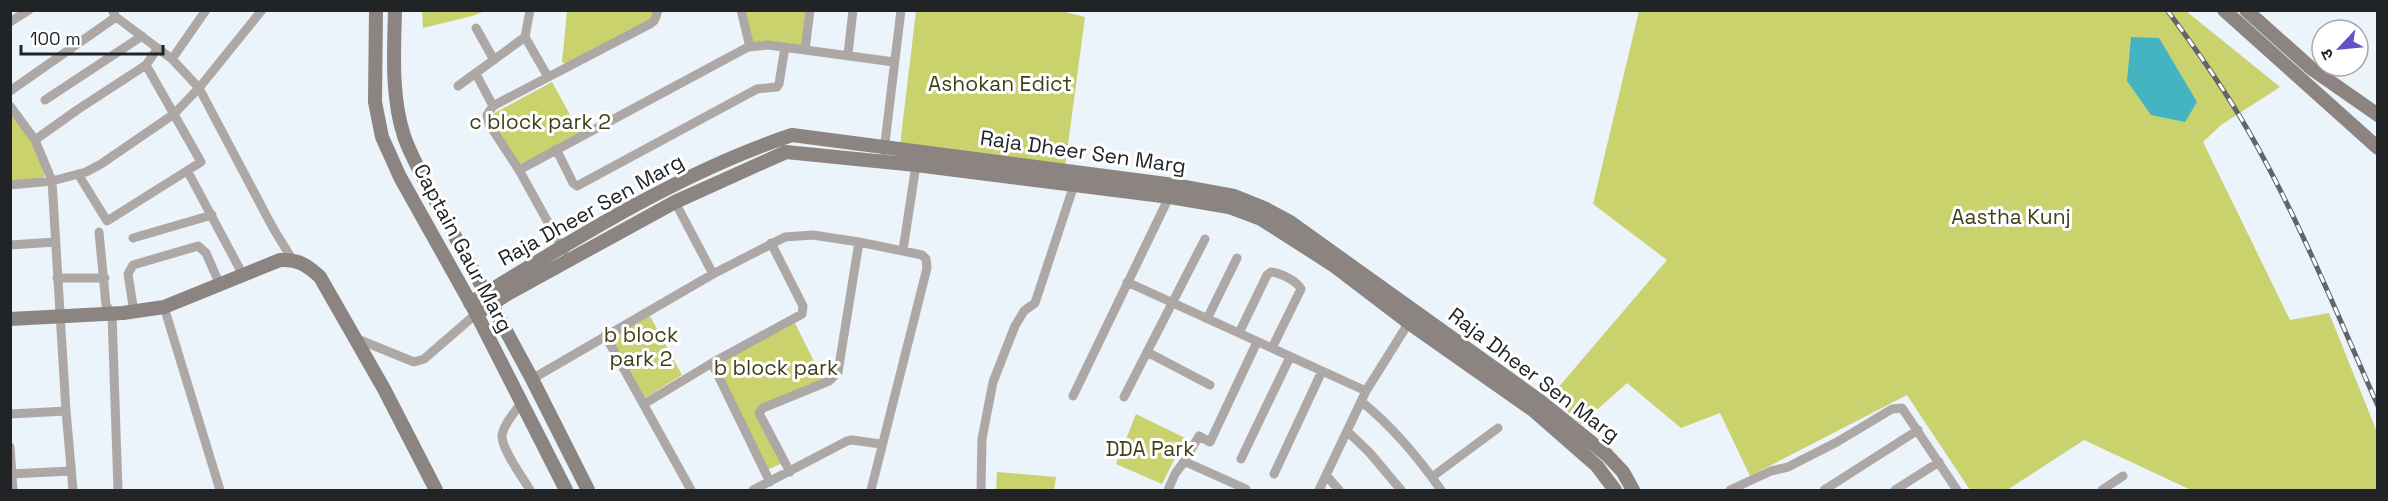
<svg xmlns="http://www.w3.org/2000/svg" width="2388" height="501" viewBox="0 0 2388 501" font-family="'Space Grotesk','Noto Sans Devanagari',sans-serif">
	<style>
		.green { fill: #cad26e }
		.water { fill: #45b4c2 }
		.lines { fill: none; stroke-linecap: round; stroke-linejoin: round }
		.street { stroke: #ada8a6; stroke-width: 9 }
		.secondary { stroke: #8b8481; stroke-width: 14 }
		.rail-casing { stroke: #606569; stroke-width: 5 }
		.rail { stroke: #fff; stroke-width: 3; stroke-dasharray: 9; stroke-linecap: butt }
		.labels { text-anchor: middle; stroke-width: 6; stroke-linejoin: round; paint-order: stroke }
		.park-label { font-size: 21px; fill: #3e4116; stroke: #fff }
		.street-label { font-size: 21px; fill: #212427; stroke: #fff }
	</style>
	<rect width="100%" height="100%" fill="#ebf3fb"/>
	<path class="green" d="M1058,10L1085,17L1065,167L900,145L916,11Z
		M422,11V10L485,11L472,16L423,28Z
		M567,11H662L660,20L649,27L571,67L562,62Z
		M742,11H808L805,50L753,46Z
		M1639,11H2186L2280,87L2221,125L2203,142L2290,320L2329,313L2377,432V490H2191L2084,440L2007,490H1970L1907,395L1750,476L1720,413L1681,428L1627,383L1581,424L1551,396L1667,260L1593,204Z
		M552,82L581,135L520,164L489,116Z
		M10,109L41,156L45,181L11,183Z
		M650,316L682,375L643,399L610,337Z
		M793,319L824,382L760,413L785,462L762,472L710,367Z
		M1136,414L1185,438L1162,484L1116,464Z
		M997,472L1056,477L1054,490H996Z"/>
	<path class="water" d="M2131,37L2159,38L2197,102L2185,122L2151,115L2127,81Z"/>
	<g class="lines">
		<path class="street" d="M112,10L116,17L172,59L199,88L273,228L292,259
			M530,10L525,37L548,77
			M741,10L750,47
			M10,22L29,10
			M476,28L494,60
			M805,50L810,10
			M848,54L853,10
			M172,59L206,10
			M476,74L493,106
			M458,86L525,37
			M10,91L116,17
			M45,100L142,36
			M10,106L35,140L52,181L66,411L73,490
			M35,140L77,110L146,65L158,48
			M556,149L573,183L577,186L757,89L777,87L779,84L785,47
			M884,151L901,10
			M519,170L748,47L768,45L894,62
			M188,172L243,275
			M78,174L107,221L201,162L146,65
			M10,185L52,181L86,172L101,164L174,114L199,88L262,10
			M675,202L713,274
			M99,232L106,305L112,314L118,490
			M133,238L212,215
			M10,245L55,242
			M903,250L916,165
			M564,251L519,170L489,124L487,115L493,106L506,99L650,24L654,21L658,10
			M57,278H105
			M1127,282L1366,391
			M164,307L220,490
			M134,312L128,274L133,265L198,246L206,253L220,285
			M1207,319L1237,258
			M1239,333L1267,275L1271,272C1280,273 1296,280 1301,289L1272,348
			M605,335L691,490
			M355,338L414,362L424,359L476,314
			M1147,352L1210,385
			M712,363L770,482
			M532,379L713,274L785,237L813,235L859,242L922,255L926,259L927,268L871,490
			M1073,396L1171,193
			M1124,397L1205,239
			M1362,402C1394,428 1418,457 1441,490
			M521,403C515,412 503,425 502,436C502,450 523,478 530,490
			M644,404L712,363L802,314L803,306L771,243
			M10,414L66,411
			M1348,432L1369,452L1401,490
			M10,447L13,490
			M1241,459L1290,357
			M1183,463L1199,436L1210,442L1257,342
			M790,472L759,413L763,408L829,381L838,372L859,242
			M10,474L71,471
			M1274,474L1322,371
			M1326,475L1339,490
			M1432,477L1498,428
			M753,490L847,441L852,440L881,444
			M981,490L982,439L993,382L1015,326L1024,311L1035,303L1074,185
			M1168,490L1175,474L1183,463H1188L1246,489
			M1319,490L1366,391L1411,319
			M1730,490L1771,471L1788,467L1837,442L1892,409L1902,408L1957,490
			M1824,490L1918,430
			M1895,490L1939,462
			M2102,490L2123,476"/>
		<path class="secondary" d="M376,10L375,102L382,137L400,177L475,311L566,490
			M395,10C394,52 391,96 404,136C408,148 414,159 419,170L532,379L588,490
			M2224,10L2378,148
			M2246,10L2312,69L2378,115
			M470,303C571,241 680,172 792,135L1174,185L1234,196L1264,208L1290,222L1540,401L1607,455L1623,472L1633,490
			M476,314L509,293L675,202L786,152L916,165L1170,197L1229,207L1261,219L1333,265L1409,323L1533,410L1597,466L1615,490
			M10,319L123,313L164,307L280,260C298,259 307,265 320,277L384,389L436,490"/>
		<g class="rail-casing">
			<path id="rail" d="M2167,10C2196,49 2225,90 2249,132C2299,219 2337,314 2378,406"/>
		</g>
		<use href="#rail" class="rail"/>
	</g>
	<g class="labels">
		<g class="park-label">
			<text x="1000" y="91">Ashokan Edict</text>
			<text x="540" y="129">c block park 2</text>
			<text x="2011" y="224">Aastha Kunj</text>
			<text x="641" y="342">b block<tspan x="641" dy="24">park 2</tspan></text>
			<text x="776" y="375">b block park</text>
			<text x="1150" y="456">DDA Park</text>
		</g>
		<g class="street-label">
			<text transform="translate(1083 152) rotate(8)" y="7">Raja Dheer Sen Marg</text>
			<text transform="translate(591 210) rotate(-29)" y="7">Raja Dheer Sen Marg</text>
			<text transform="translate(463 248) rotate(62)" y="7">Captain Gaur Marg</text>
			<text transform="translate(1534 375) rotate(37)" y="7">Raja Dheer Sen Marg</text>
		</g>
	</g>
	<rect width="2388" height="501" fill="none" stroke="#212427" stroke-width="24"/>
	<g transform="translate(2340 48) rotate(244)"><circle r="28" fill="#ffffff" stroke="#a6a7a9" stroke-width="1.5"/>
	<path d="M0-4.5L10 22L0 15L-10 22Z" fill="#6350c9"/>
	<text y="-9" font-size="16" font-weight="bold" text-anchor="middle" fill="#212427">उ</text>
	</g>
	<path d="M21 45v9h142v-9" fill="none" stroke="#212427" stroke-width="3"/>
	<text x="30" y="45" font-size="18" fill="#212427" stroke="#ffffff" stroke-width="4.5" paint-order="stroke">100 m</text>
</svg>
